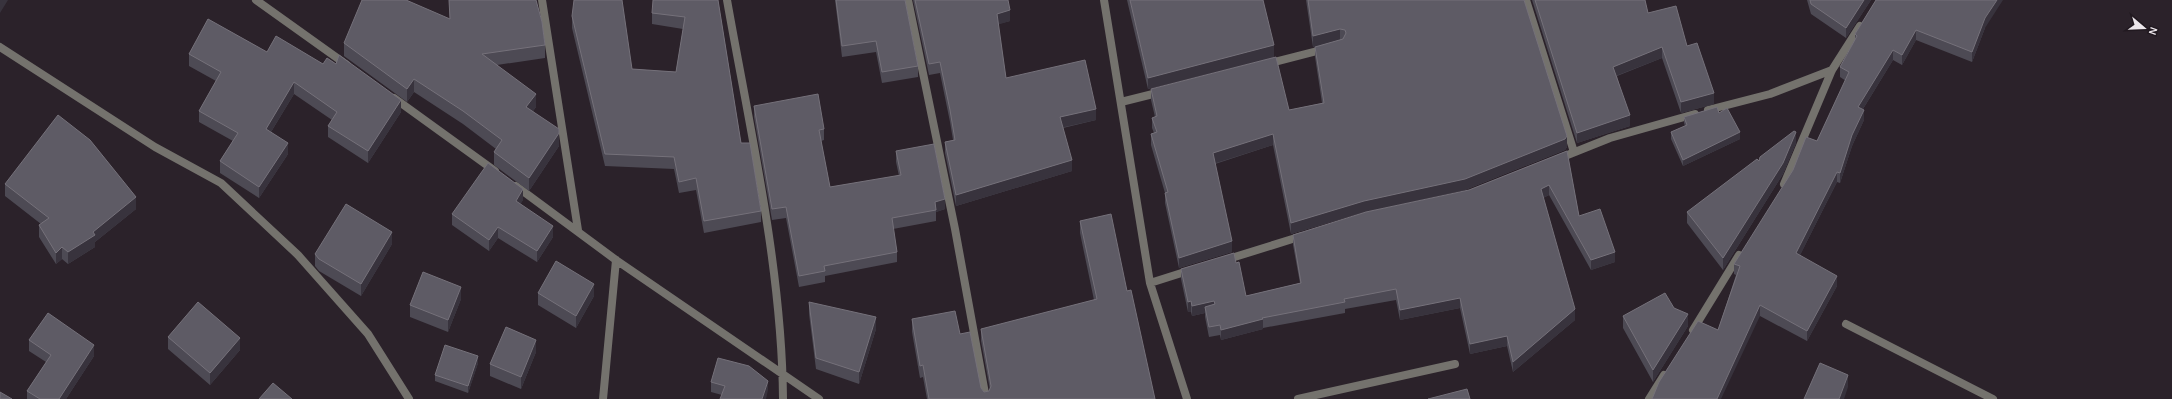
<svg xmlns="http://www.w3.org/2000/svg" width="2172" height="399" viewBox="0 0 2172 399" font-family="'Alegreya Sans',sans-serif">
	<style>
		.lines { fill: none; stroke-linecap: round; stroke-linejoin: round }
		.minor { stroke: #74726d; stroke-width: 8 }
		.wall { fill: #4d4a54 }
		.shaded-wall { fill: #38333d }
		.building { fill: #5e5b65; stroke: #75717a }
	</style>
	<rect width="100%" height="100%" fill="#2b222a"/>
	<g class="lines">
		<path class="minor" d="M256,0L347,65
			M542,0L578,230
			M727,0C750,130 782,268 783,399
			M908,0L955,229L986,399
			M1104,0L1150,283L1187,399
			M1526,0L1574,152
			M0,47L155,147L221,183L298,255L368,334L409,399
			M1267,64L1325,49
			M394,98L495,171
			M1121,102L1161,92
			M1708,110L1770,94L1832,70
			M1560,158L1610,138L1695,114
			M1784,184L1832,70L1860,26
			M516,186L616,260L819,399
			M1225,260L1302,236
			M1150,283L1191,270
			M1846,324L1993,399
			M1693,330L1739,255
			M603,399L616,260
			M1298,399L1455,364
			M1649,399L1664,375"/>
	</g>
	<path class="wall" d="M449,0H536L545,45V58L497,65L536,107L533,111L559,146L529,191L494,165V152L496,149L463,124L414,92L407,102L344,56V43L450,19Z
		M718,0L741,143L761,211V222L704,233L696,190L679,193L674,169L605,166L572,28V16L632,69L676,72L683,29L652,24V13Z
		M835,0H905L918,66V77L882,83L876,52L842,57Z
		M913,0H1008L1010,21L998,24L1006,78L1096,120L1063,128L1072,171L956,206L945,153V142L953,140L950,122L940,73L929,75Z
		M1127,0H1263L1274,57L1148,89Z
		M1306,0H1524L1567,147L1565,150L1465,190L1364,212L1291,234L1273,145L1215,164L1232,252L1179,268L1165,203V193L1151,145V134L1154,133L1152,128V118L1155,117L1151,100V89L1289,110L1322,103L1315,57V47L1341,40L1313,47Z
		M1532,0H1645L1648,13L1687,46L1714,104L1681,113L1662,58L1617,76L1630,126L1577,143Z
		M1807,0H1871L1846,38L1811,14Z
		M1876,0L1985,28L1972,62L1916,40L1902,65L1893,60L1863,109L1864,120L1852,146L1840,183L1837,182L1800,255L1837,286L1807,341L1760,316L1718,330L1736,275L1734,274V264L1817,141L1846,81L1840,77V67L1855,40V34Z
		M267,52L401,112L368,163L328,137V126L332,120L294,94L271,132L288,154L259,198L220,173V161L233,141L199,122V111L216,81L189,66V54Z
		M754,106L824,129V140L821,141L830,187L899,176L896,162V151L945,209L936,212V221L893,229L897,252V262L825,276V282L799,287L786,218L772,220L754,117Z
		M1719,113L1740,139L1683,166L1671,139V132L1685,126L1684,123V117Z
		M1796,143L1783,174L1723,270L1687,223V212L1759,161Z
		M1567,151L1579,216L1615,262L1591,270L1549,195L1543,198L1575,320L1513,372L1507,346L1470,354L1460,308L1400,320L1396,300L1345,309V313L1263,328V329L1221,340L1220,335L1209,337L1205,317V313L1192,316L1191,312H1188L1181,279V269L1236,263L1246,296L1300,283L1293,245V235L1469,190Z
		M5,184L136,209L95,242V247L68,264L62,259L56,264L39,237V225L41,224L5,196Z
		M523,200L520,204L553,237L537,262L498,238L489,251L452,225V214Z
		M1080,221L1127,291L1155,399H927L923,377L920,378L912,332V319L960,334L981,388L984,392L989,391L990,390L981,341V329L1094,300L1080,233Z
		M392,244L361,296L319,271L315,266V254Z
		M538,293L594,296L576,328L538,305Z
		M461,299L448,332L410,317V305Z
		M809,302L876,329L859,384L816,369L809,314Z
		M1674,308L1688,326L1653,382L1623,328V316Z
		M168,337L240,350L210,385L168,349Z
		M29,340L94,356L66,399H27V391L46,362L29,351Z
		M536,352L521,389L490,376V364Z
		M478,363L468,393L435,381V375Z
		M711,382L768,390L722,395L711,392Z"/>
	<path class="shaded-wall" d="M0,0H8L0,13Z
		M1864,0H1871L1846,38V28Z
		M1997,0H2003L1985,28L1972,62V52L1985,18Z
		M1010,10V21L997,25V14Z
		M1340,29V40L1313,47V36Z
		M1916,30V40L1902,65V55Z
		M1274,45V57L1148,89V78Z
		M1662,47V58L1613,77V67Z
		M1893,50V60L1858,117V107Z
		M414,79V92L407,102V89Z
		M294,82V94L266,140V129Z
		M1714,93V104L1681,113V102Z
		M536,94V107L526,120V107Z
		M401,100V112L368,163V151Z
		M1096,109V120L1060,128V117Z
		M1864,110V120L1852,146L1840,183V173L1852,135Z
		M1630,115V126L1577,143V133Z
		M1740,132V139L1683,166V160Z
		M1796,132V143L1783,174L1723,270V258Z
		M559,133V146L529,191V178Z
		M1273,134V145L1213,164V153Z
		M1567,136V147L1565,150L1465,190L1364,212L1291,234V223Z
		M288,143V154L259,198V187Z
		M1072,160V171L956,206V195Z
		M1837,172V182L1796,263V253Z
		M1549,185V195L1541,199V189Z
		M523,189V200L516,212V201Z
		M136,197V209L95,242V247L68,264V252Z
		M945,199V209L936,212L935,202Z
		M553,226V237L537,262V251Z
		M498,227V238L489,251V240Z
		M392,232V244L361,296V284Z
		M1232,241V252L1179,268V258Z
		M62,247V259L56,264V253Z
		M1615,252V262L1591,270V260Z
		M1837,276V286L1807,341V331Z
		M594,284V296L576,328V316Z
		M461,287V299L448,332V320Z
		M1460,298V308L1400,320V310Z
		M1191,301V312H1188V302Z
		M1214,301V311L1205,307V313L1192,316V306Z
		M1760,305V316L1721,399H1717Z
		M1575,309V320L1513,372V362Z
		M1688,314V326L1653,382V370Z
		M876,317V329L859,384V372Z
		M1263,319V329L1221,340V330Z
		M1507,336V346L1470,354V344Z
		M240,338V350L210,385V373Z
		M536,340V352L521,389V377Z
		M94,345V356L66,399H59Z
		M478,356V363L468,393V386Z
		M1848,375V387L1844,399H1839Z
		M768,381V390L766,399H762Z"/>
	<path class="building" d="M362,0H406L450,19L449,0H536L542,22L545,45L482,54L536,94L526,107L559,129V133L529,178L494,152L502,140L463,111L414,79L407,89L344,43Z
		M574,0H622L632,69L676,72L685,17L652,13L653,0H718L741,143H750L761,211L704,221L696,178L679,182L674,157L605,154L572,16Z
		M836,0H905L918,66L882,72L876,41L842,46Z
		M915,0H1008L1010,10L997,14L1006,78L1085,60L1096,109L1060,117L1072,160L956,195L945,142L955,140L950,110L940,62L929,64Z
		M1130,0H1263L1274,45L1148,78Z
		M1308,0H1524L1567,136L1565,139L1465,179L1364,201L1291,223L1273,134L1213,153L1232,241L1179,258L1165,193L1168,192L1151,134L1157,132L1152,118L1157,116L1151,89L1276,57L1289,110L1324,103L1315,47L1343,39L1346,33L1345,30L1340,29L1313,36Z
		M1535,0H1645L1648,13L1676,6L1687,46L1697,43L1714,93L1681,102L1662,47L1613,67L1630,115L1577,133Z
		M1810,0H1864L1846,28L1811,4Z
		M1876,0H1997L1985,18L1972,52L1916,30L1902,55L1893,50L1858,107L1864,110L1852,135L1840,173L1837,172L1796,253L1837,276L1807,331L1760,305L1717,399H1652L1659,382L1698,321L1718,330L1740,266L1734,264L1793,170L1806,137L1817,141L1849,72L1840,67L1857,36L1855,34Z
		M208,19L267,52L276,36L323,64L327,58L336,64L339,55L401,100L368,151L328,126L337,112L294,82L266,129L288,143L259,187L220,161L238,133L199,111L221,72L189,54Z
		M818,94L824,129L819,130L830,187L901,175L896,151L934,144L945,199L935,202L936,210L892,218L897,252L824,266L825,271L799,276L786,207L772,209L754,106Z
		M1717,107L1719,113L1727,108L1740,132L1683,160L1671,132L1687,125L1684,117Z
		M58,115L90,140L136,197L93,232L95,235L68,252L62,247L56,253L39,225L49,218L5,184Z
		M1794,131L1796,132L1783,163L1723,258L1687,212L1757,159L1759,161L1760,157Z
		M1567,151L1579,216L1600,209L1615,252L1591,260L1549,185L1541,189L1575,309L1513,362L1507,336L1470,344L1460,298L1400,310L1396,289L1344,299L1345,302L1262,318L1263,319L1221,330L1220,325L1209,327L1205,307L1215,304L1214,301L1192,306L1191,301L1188,302L1181,269L1234,253L1236,263L1239,262L1246,296L1301,283L1293,235L1366,212L1469,190Z
		M488,163L523,189L516,201L553,226L537,251L498,227L489,240L452,214Z
		M346,204L392,232L361,284L319,259L315,254Z
		M1111,214L1127,291L1131,290L1155,399H929L923,365L920,366L912,319L955,311L960,334L970,332L981,388L984,392L989,391L991,386L981,329L1097,299L1080,221Z
		M556,261L594,284L576,316L538,293Z
		M423,272L461,287L448,320L410,305Z
		M1665,293L1674,308L1688,314L1653,370L1623,316Z
		M198,302L240,338L210,373L168,337Z
		M809,302L876,317L859,372L816,358Z
		M48,313L94,345L59,399H40L27,391L51,355L29,340Z
		M506,327L536,340L521,377L490,364Z
		M445,345L478,356L468,386L435,375Z
		M718,358L749,366L768,381L762,399H720L725,386L711,382Z
		M1820,363L1848,375L1839,399H1804Z
		M273,383L292,399H259Z
		M1467,389L1470,399H1428Z
		M0,392L12,399H0Z"/>
	<g transform="translate(2144 28) rotate(109)" stroke="#211920" stroke-width="3" paint-order="stroke">
	<path d="M0-3L7 15L0 10L-7 15Z" fill="#ede7ec"/>
	<text y="-6" font-size="11" font-weight="bold" text-anchor="middle" fill="#ede7ec">N</text>
	</g>
</svg>
